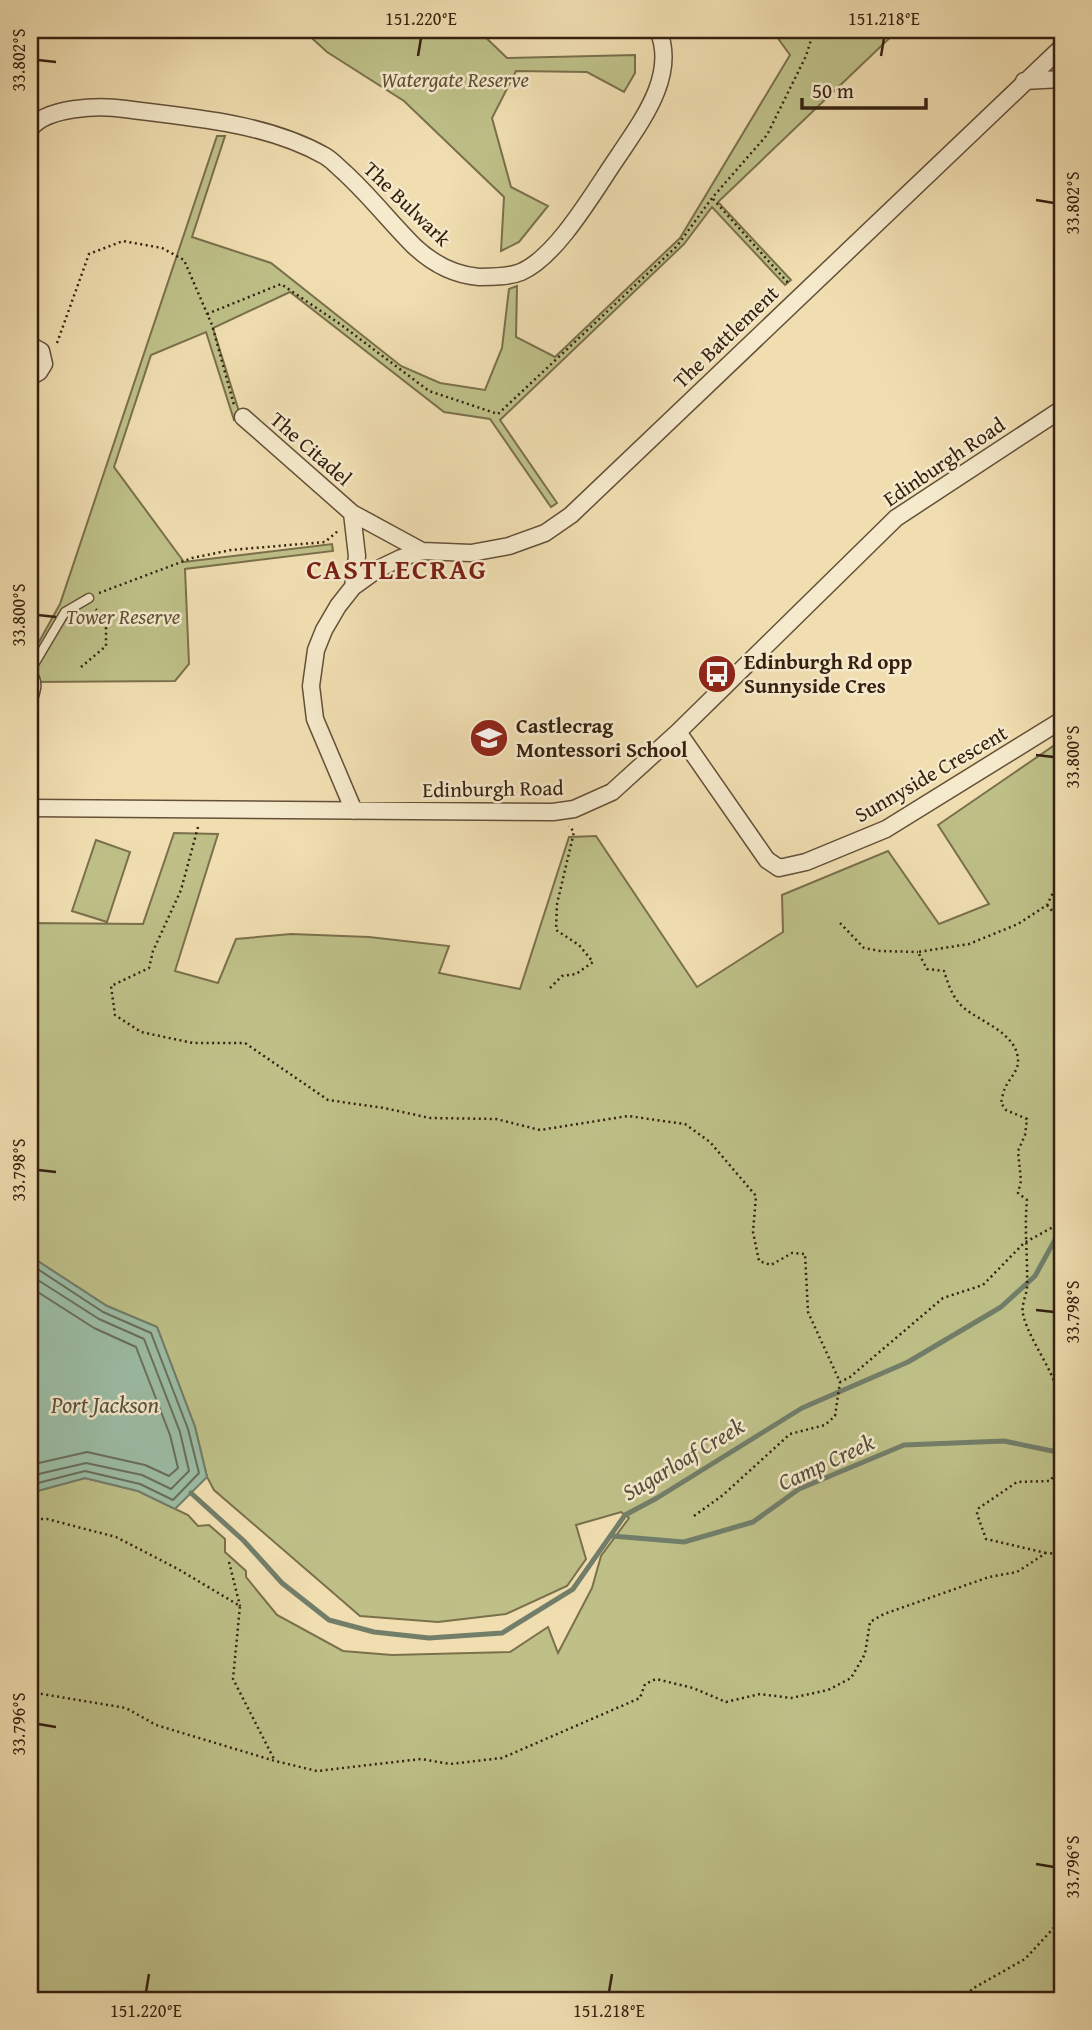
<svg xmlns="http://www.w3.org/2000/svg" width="1092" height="2030" viewBox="0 0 1092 2030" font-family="'Gentium Book Plus',serif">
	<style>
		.green { fill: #bec088; stroke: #7a704c; stroke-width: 2 }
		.water { fill: #9bbda6; stroke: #727e6a; stroke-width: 2 }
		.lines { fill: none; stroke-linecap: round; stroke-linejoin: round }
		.shore { stroke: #686e5b; stroke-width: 2 }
		.stream { stroke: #727e6a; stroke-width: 5 }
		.lane-casing { stroke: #645038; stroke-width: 11 }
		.street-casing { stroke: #645038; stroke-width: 19 }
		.path { stroke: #352010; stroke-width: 2.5; stroke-dasharray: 2 3.5; stroke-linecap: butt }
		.lane { stroke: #f5eacc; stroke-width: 8 }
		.street { stroke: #f5eacc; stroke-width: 16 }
		.ticks { fill: none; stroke: #352010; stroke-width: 2.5 }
		.labels { text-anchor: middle; stroke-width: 5; stroke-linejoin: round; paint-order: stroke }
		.park-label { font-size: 21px; font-style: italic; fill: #5e5034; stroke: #f5eacc }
		.street-label { font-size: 21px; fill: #352010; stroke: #f5eacc }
		.poi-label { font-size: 21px; font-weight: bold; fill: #352010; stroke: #f5eacc; text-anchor: start }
		.water-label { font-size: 23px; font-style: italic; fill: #544f3d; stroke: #f5eacc }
		.district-label { font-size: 28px; font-weight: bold; letter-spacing: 2px; fill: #7a1f14; stroke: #f5eacc }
		.neatline { fill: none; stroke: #352010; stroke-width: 2.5 }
		.ticks-label { font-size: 18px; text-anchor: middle; fill: #352010 }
	</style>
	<rect width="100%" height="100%" fill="#f0deb1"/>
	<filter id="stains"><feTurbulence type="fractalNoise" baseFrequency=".00286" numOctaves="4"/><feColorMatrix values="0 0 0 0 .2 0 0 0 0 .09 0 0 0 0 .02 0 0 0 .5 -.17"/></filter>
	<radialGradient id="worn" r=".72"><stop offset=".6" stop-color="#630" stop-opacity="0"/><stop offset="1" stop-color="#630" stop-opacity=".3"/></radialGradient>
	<path class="green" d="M303,30H478L507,58L635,55V73L624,92L587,72L516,71L492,118L511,187L548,206L519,242L501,251L504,197L404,101L327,52Z
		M772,30H898L718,202L791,280L785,285L712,207L684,244L500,420L557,503L551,507L490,419L444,412L290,292L213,328L241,418L234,420L206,332L151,355L114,467L184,562L332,544L333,551L185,569L189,664L175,681L30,682V658L60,604L217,136H225L192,237L271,263L401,366L440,383L485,390L502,348L509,289L517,286L516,337L555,357L680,238L790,55Z
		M1062,740V2000H30V1493L85,1478L138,1491L188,1515L198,1526L209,1525L225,1539V1552L246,1571V1577L277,1615L343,1651L392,1655L510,1652L548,1627L558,1653L592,1588L601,1556L629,1518L621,1512L576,1525L586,1559L567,1586L506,1614L438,1622L360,1616L214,1490L207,1477L195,1427L157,1327L107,1306L30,1256L31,923L143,924L174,833L218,834L175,971L218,983L236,939L291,934L369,937L449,946L439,973L520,989L569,837L596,836L697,987L783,932L782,895L888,851L939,924L989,904L938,825Z
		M96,840L130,852L107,922L72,911Z"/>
	<path class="water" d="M30,1256L107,1306L157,1327L195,1427L207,1477L175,1509L138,1491L85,1478L30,1493Z"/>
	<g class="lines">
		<path class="shore" d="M30,1264L103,1312L151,1333L188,1429L199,1473L173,1500L140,1484L85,1471L30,1485
			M30,1275L99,1319L144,1339L180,1432L189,1471L171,1489L142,1475L86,1463L30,1476
			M30,1287L94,1328L136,1347L170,1435L178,1468L169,1476L145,1465L87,1452L30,1465"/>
		<path class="stream" d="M191,1493L244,1541L282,1583L329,1620L374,1632L429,1638L502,1633L573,1589L625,1515L657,1498L802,1408L908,1362L1001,1307L1035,1276L1057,1236L1062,1234
			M612,1536L684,1542L753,1522L799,1489L904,1445L1004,1441L1062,1453"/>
		<g class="lane-casing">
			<path id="lane" d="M30,671L65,612L89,598
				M30,672C42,682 34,695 30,708"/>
		</g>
		<g class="street-casing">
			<path id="street" d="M1024,81L1062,79
				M30,129C46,107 99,105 125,109C191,118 265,122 325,156C332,160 338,167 345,173C370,196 390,222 414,246C432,263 454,275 479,277C492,277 509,277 521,272C558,256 596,188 619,155C643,119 677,74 658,30
				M30,345L41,351L44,364L39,372L30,377
				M243,417L352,513L357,556L353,587L338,606L324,630L316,650L311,686L315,719L354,811
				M352,513L422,551
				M353,587L378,569L401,558L422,551L471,553L509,546L545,533L571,515L1062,47
				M678,732L767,860L779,868L806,862L886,829L1062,720
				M30,808L553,812L574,809L612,792L678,732L896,518L1062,409"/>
		</g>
		<path class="path" d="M713,199L790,285
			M207,314L281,284L340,324L429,391L498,414L677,246L712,198L767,135L806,56L814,30
			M57,343L89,254L123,241L162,248L184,260L212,325L234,405
			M99,593L192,558L231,550L325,542L339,530
			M81,667L106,646V624L96,609
			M198,827L181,890L153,951L149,968L111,986L115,1015L141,1032L193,1043H245L328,1100L384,1108L430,1118L496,1119L540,1130L628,1116L685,1124L710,1142L756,1196L753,1232L759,1261L771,1265L792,1253L805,1254L808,1312L840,1382L850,1377L943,1298L983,1285L1024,1243L1062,1222
			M1062,874L1047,905L1018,924L969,944L918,952L927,969L944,971C948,984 953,999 964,1008C981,1022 1016,1033 1018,1059C1019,1071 1010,1077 1005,1088C1003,1092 1002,1099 1001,1103L1006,1110L1027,1119L1025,1135L1018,1151L1021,1181L1018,1193L1027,1200C1024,1231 1028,1257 1027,1288C1026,1296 1021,1306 1023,1314C1030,1346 1066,1383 1059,1415L1062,1420
			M1047,905L1062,922
			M840,923L864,948L880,951L918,952
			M550,988L562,976L576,974L593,962L579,945L556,930L557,904L574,832L569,826
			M694,1516L723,1495L790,1434L825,1425L835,1416L840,1382
			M30,1519H47L116,1537L178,1569L240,1606L233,1679L275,1761
			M1046,1553L986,1539L977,1514L979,1508L1017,1482L1050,1481L1062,1464
			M229,1562L240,1606
			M30,1692L126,1708L156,1725L275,1761L317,1771L421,1759L450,1764L502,1758L640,1698L645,1684L656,1679L693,1688L726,1702L760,1694L791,1698L828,1690L851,1678L865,1654L870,1622L884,1614L989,1577L1017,1572L1046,1553L1062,1554
			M964,2000L972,1989L1025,1959L1062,1919"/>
		<use href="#lane" class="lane"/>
		<use href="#street" class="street"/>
	</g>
	<path class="ticks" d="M418,56L421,38M881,56L884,38M38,60L56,62M1036,200L1054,203M38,615L56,617M1036,755L1054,757M38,1170L56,1172M1036,1310L1054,1312M38,1724L56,1727M1036,1864L1054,1867M146,1992L149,1974M609,1992L612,1974"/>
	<defs>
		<g id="bus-disc" transform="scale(2.0125)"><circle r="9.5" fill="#8f2418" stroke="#f5eacc"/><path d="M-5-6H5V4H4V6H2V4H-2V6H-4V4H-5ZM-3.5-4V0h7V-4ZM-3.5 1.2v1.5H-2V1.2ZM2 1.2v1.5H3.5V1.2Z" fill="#fff"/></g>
		<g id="school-disc" transform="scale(2.0125)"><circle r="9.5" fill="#8f2418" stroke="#f5eacc"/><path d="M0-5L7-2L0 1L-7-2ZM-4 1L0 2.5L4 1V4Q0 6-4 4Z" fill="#fff"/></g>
	</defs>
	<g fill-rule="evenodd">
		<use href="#bus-disc" x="717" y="674"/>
		<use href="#school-disc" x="489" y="738"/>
	</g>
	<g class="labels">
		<g class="park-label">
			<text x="455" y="87">Watergate Reserve</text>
			<text x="123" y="624">Tower Reserve</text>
		</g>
		<g class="street-label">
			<text transform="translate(407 204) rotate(44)" y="7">The Bulwark</text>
			<text transform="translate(726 337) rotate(-44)" y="7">The Battlement</text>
			<text transform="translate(311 449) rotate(41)" y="7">The Citadel</text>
			<text transform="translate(944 462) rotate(-34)" y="7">Edinburgh Road</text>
			<text transform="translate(931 774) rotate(-30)" y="7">Sunnyside Crescent</text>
			<text transform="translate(493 789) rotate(-1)" y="7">Edinburgh Road</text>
		</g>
		<g class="poi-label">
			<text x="744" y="669">Edinburgh Rd opp<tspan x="744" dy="24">Sunnyside Cres</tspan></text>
			<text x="516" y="733">Castlecrag<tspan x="516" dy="24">Montessori School</tspan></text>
		</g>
		<g class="water-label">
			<text x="105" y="1413">Port Jackson</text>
			<text transform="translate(683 1459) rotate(-31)" y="8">Sugarloaf Creek</text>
			<text transform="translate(826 1462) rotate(-25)" y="8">Camp Creek</text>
		</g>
		<g class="district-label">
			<text x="397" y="579">CASTLECRAG</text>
		</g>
	</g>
	<rect width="1092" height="2030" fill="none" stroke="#f0deb1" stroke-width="77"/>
	<path d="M802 98v10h124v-10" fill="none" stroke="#352010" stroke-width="3.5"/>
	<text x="812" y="98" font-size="21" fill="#352010" stroke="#f5eacc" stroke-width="5" paint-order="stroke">50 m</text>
	<rect x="38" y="38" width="1016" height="1954" class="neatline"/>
	<g class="ticks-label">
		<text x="421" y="25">151.220°E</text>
		<text x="884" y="25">151.218°E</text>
		<text transform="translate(19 60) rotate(-90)" y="6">33.802°S</text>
		<text transform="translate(1073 203) rotate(-90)" y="6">33.802°S</text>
		<text transform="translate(19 615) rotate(-90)" y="6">33.800°S</text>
		<text transform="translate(1073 757) rotate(-90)" y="6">33.800°S</text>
		<text transform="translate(19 1170) rotate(-90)" y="6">33.798°S</text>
		<text transform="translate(1073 1312) rotate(-90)" y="6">33.798°S</text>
		<text transform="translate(19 1724) rotate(-90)" y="6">33.796°S</text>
		<text transform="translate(1073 1867) rotate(-90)" y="6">33.796°S</text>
		<text x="146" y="2017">151.220°E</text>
		<text x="609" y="2017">151.218°E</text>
	</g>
	<rect width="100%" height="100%" filter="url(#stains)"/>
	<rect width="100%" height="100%" fill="url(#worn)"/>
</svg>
